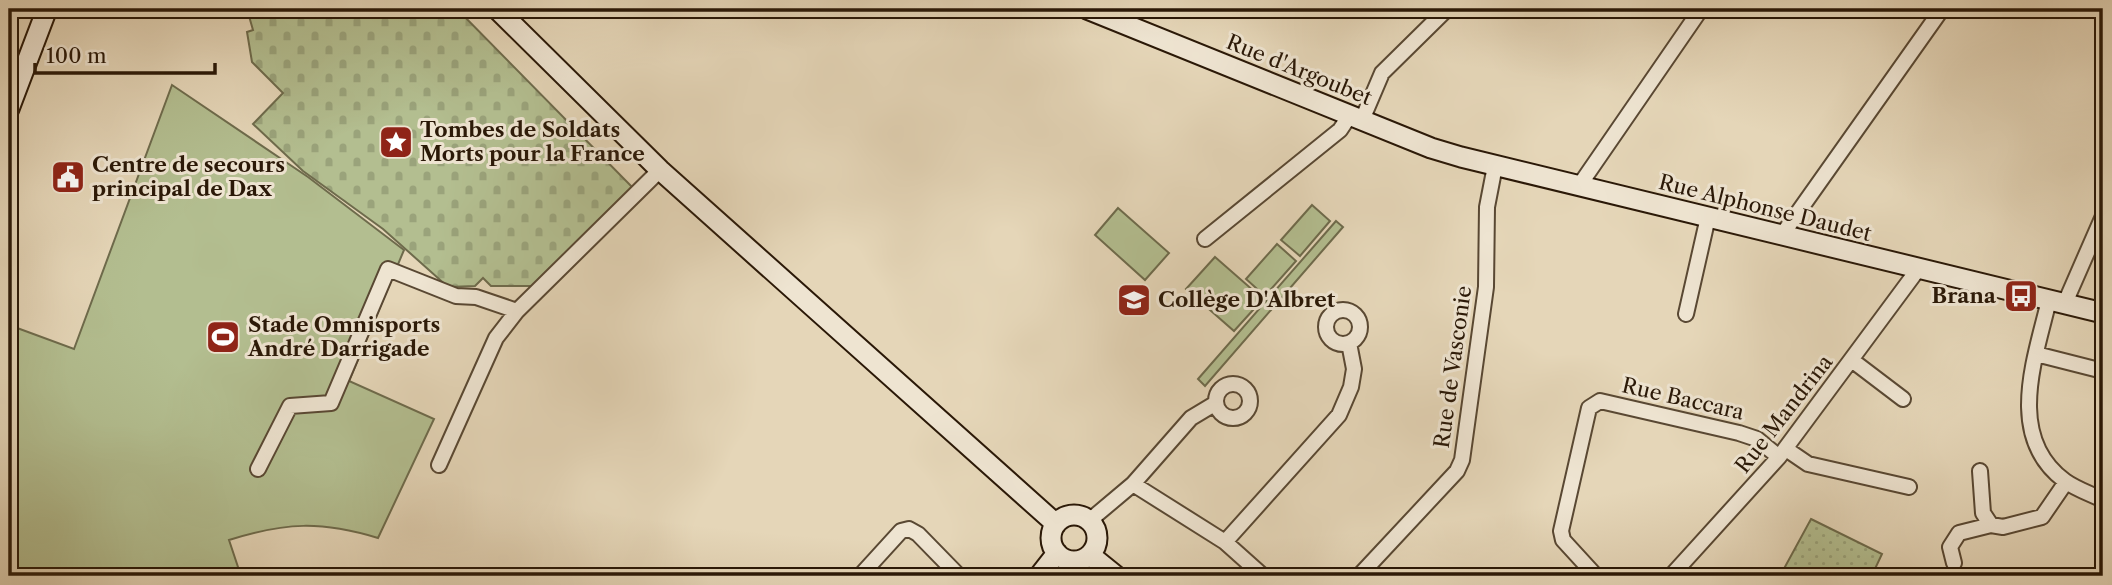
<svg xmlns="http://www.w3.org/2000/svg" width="2112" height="585" viewBox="0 0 2112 585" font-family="'Libre Caslon Text',serif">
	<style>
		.grass { fill: url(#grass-dots); stroke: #6e6b4c; stroke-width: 2 }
		.cemetery { fill: url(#cemetery-stones); stroke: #6e6b4c; stroke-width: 2 }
		.green { fill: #b3be90; stroke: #6e6b4c; stroke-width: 2 }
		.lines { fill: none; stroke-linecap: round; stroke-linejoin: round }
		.street-casing { stroke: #594833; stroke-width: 18 }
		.secondary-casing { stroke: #2a1807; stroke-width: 23 }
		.street { stroke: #eee4d1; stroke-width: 14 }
		.secondary { stroke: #eee4d1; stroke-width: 19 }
		.labels { text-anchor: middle; stroke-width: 6; stroke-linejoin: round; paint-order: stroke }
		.street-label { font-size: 21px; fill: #2a1807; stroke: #eee4d1 }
		.poi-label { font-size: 21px; font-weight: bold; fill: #2a1807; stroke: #eee4d1; text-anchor: start }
	</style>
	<defs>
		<pattern id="grass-dots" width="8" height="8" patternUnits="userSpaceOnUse" patternTransform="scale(1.75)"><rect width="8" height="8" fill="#b3be90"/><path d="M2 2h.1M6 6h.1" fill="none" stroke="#9aa37b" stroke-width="1.8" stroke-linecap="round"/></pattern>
		<pattern id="cemetery-stones" width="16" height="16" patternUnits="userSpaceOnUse" patternTransform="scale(1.75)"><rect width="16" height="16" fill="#b3be90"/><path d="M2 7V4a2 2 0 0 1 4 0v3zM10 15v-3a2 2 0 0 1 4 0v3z" fill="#9aa37b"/></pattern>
	</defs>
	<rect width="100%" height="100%" fill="#e5d6b8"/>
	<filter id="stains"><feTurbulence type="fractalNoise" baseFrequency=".00286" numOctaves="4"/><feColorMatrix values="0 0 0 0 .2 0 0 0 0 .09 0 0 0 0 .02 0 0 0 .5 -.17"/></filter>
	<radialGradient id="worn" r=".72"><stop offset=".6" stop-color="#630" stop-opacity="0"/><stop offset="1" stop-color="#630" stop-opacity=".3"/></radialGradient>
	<path class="grass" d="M1811,519L1882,554L1873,573L1879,576H1780Z"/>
	<path class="cemetery" d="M247,9H457L635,190L539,286H491L483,278L475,286L448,287L383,229L303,171L253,124L283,93L252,62L247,32L253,30Z"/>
	<path class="green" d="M172,85L308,177L404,250L349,381L434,419L378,538C321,521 286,522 229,540L241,576H9V325L74,349Z
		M1312,205L1330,221L1300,256L1281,240Z
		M1118,208L1169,253L1145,280L1095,235Z
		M1336,221L1343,227L1205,386L1198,379Z
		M1277,244L1296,261L1265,296L1246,279Z
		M1215,257L1263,299L1234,331L1186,289Z"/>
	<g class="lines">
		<g class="street-casing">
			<path id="street" d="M1362,120L1382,73L1447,9
				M1579,186L1701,9
				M1782,235L1942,9
				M1205,239L1340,130L1350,115
				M2049,300C2035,359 2005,437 2065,481C2076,489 2091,494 2103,500
				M2065,303L2103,216
				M1326 327a17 17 0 1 1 34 0a17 17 0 1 1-34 0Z
				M1686,314L1708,217
				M2036,354L2103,371
				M1853,361L1903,399
				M1216 401a17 17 0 1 1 34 0a17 17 0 1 1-34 0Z
				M1786,449L1808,464L1909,487
				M439,465L496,338L517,311
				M258,469L290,406L331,403L388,269L456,296L476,297L517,311L660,170
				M1980,471L1983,513L1991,525L2003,527L2042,517L2066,482
				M1133,484L1225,542L1263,576
				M1089,521L1133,484L1191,418L1216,403
				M1225,542L1339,415L1351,387L1354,369L1349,343
				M1954,563L1950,547L1959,533L1991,525
				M860,576L901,531L909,529L918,534L959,576
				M1359,576L1457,471L1462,460L1486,287L1487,207L1495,166
				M1596,576L1563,540L1561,531L1589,408L1600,401L1739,433L1757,439L1779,457
				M1671,576L1779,457L1919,268"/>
		</g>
		<g class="secondary-casing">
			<path id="secondary" d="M497,9L660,170L1056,524
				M1087,9L1431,148L1461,157L2103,313
				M9,109L47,9
				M1051 538a23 23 0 1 1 46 0a23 23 0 1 1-46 0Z
				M1090,555L1116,576
				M1039,576L1057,553"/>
		</g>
		<use href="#street" class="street"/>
		<use href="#secondary" class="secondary"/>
	</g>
	<defs>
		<g id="sight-square" transform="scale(1.75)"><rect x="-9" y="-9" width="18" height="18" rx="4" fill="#8f2418" stroke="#eee4d1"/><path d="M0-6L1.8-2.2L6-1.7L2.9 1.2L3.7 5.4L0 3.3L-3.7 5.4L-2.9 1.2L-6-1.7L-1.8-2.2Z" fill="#fff"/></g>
		<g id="civic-square" transform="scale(1.75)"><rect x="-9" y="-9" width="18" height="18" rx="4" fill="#8f2418" stroke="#eee4d1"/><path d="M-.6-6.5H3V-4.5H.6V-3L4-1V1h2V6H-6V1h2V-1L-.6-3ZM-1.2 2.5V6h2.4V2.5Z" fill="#fff"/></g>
		<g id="bus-square" transform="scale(1.75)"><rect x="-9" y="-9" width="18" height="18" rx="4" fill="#8f2418" stroke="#eee4d1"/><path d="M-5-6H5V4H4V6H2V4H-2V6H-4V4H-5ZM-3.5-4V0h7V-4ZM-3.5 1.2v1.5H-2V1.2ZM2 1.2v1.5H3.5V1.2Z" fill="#fff"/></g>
		<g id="school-square" transform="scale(1.75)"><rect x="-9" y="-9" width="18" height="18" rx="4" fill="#8f2418" stroke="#eee4d1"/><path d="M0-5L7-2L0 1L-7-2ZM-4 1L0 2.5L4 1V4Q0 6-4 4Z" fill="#fff"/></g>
		<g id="stadium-square" transform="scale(1.75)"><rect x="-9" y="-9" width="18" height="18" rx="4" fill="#8f2418" stroke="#eee4d1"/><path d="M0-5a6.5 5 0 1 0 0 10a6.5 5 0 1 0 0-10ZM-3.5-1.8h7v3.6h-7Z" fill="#fff"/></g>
	</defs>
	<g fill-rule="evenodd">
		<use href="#sight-square" x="396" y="142"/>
		<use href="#civic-square" x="68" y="177"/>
		<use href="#bus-square" x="2021" y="296"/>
		<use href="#school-square" x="1134" y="300"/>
		<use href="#stadium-square" x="223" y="337"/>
	</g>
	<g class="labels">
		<g class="street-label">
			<text transform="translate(1299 70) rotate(22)" y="7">Rue d'Argoubet</text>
			<text transform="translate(1765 208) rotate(14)" y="7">Rue Alphonse Daudet</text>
			<text transform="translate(1453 367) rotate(-82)" y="7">Rue de Vasconie</text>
			<text transform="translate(1683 399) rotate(13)" y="7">Rue Baccara</text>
			<text transform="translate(1784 414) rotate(-52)" y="7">Rue Mandrina</text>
		</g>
		<g class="poi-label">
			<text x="420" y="137">Tombes de Soldats<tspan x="420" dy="24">Morts pour la France</tspan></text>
			<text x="92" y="172">Centre de secours<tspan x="92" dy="24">principal de Dax</tspan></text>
			<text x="1996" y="303" text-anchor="end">Brana</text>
			<text x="1158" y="307">Collège D'Albret</text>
			<text x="248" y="332">Stade Omnisports<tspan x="248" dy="24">André Darrigade</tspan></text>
		</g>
	</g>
	<rect width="2112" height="585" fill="none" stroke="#e5d6b8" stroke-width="35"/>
	<rect x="10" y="10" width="2091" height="564" fill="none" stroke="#2a1807" stroke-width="3.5"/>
	<rect x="18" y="18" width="2077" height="550" fill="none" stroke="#2a1807" stroke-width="2"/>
	<path d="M35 63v10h180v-10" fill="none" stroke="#2a1807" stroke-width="3.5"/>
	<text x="46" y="63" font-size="21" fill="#2a1807" stroke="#eee4d1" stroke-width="5" paint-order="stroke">100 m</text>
	<rect width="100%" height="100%" filter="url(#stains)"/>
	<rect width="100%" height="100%" fill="url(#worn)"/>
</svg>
